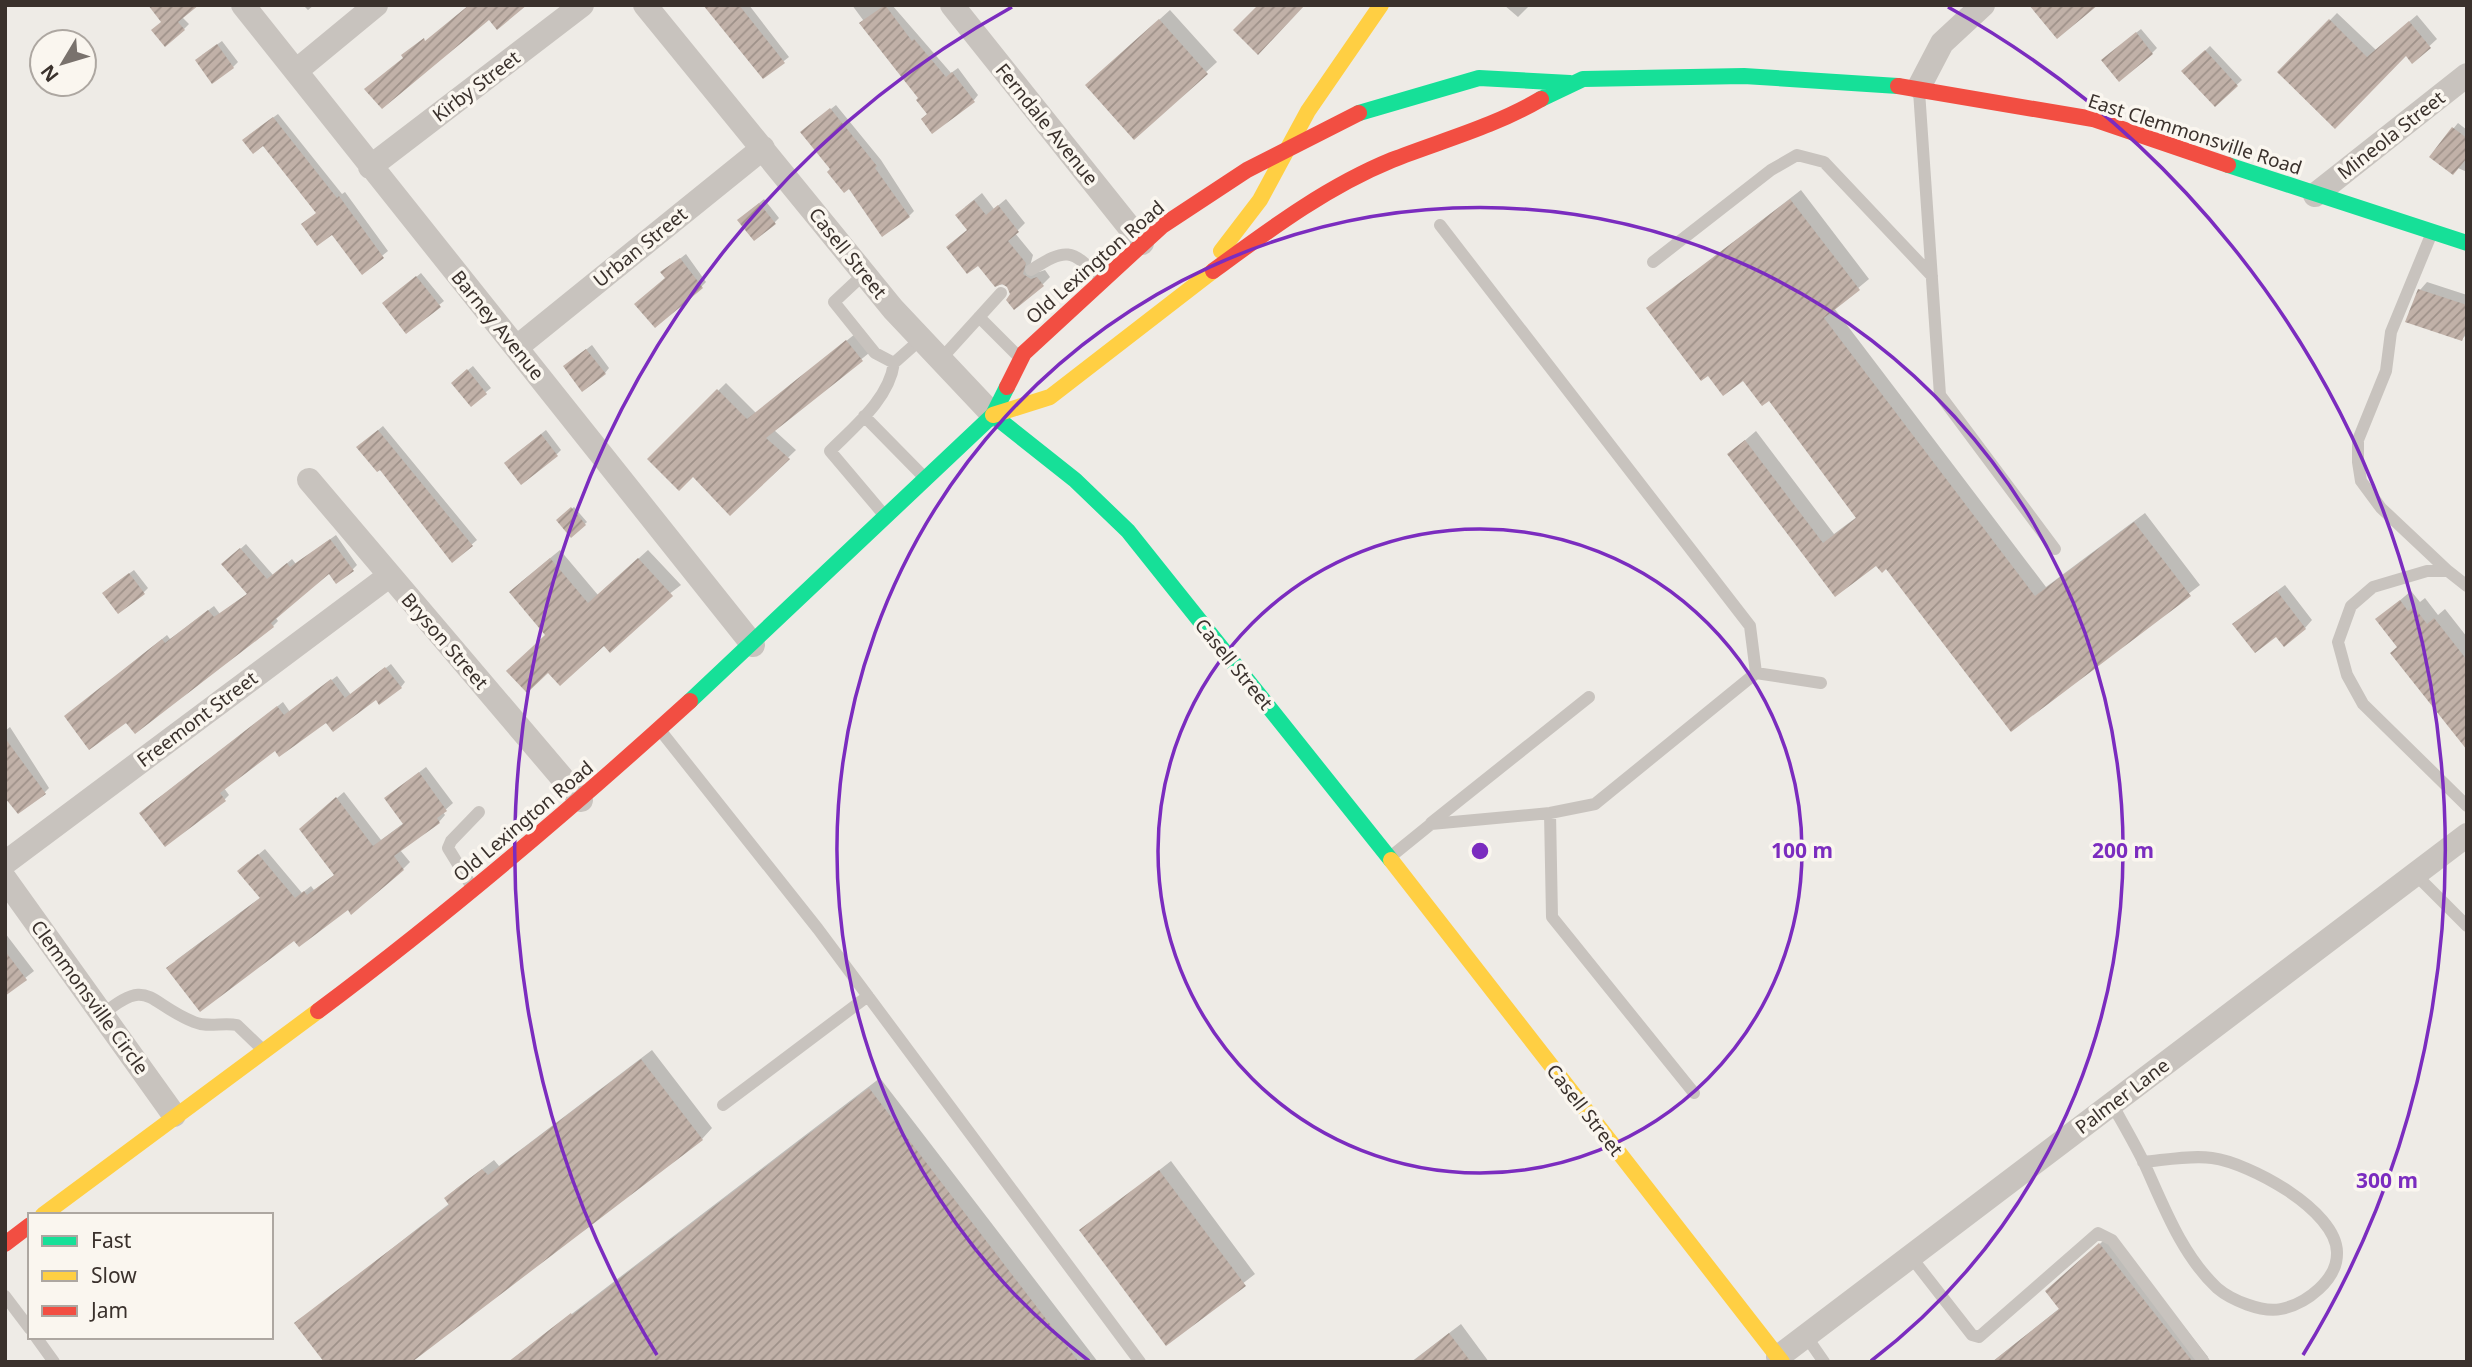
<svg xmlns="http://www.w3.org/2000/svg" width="2472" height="1367" viewBox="0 0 2472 1367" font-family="'Noto Sans',sans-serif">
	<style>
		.shadow { fill: #0003 }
		.building { fill: url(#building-hatch) }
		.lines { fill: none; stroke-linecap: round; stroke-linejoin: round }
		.lane { stroke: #c8c3be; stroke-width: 12 }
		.street { stroke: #c8c3be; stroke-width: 24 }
		.fast { stroke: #16e098; stroke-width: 16 }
		.slow { stroke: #ffcf43; stroke-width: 16 }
		.jam { stroke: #f24e42; stroke-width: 16 }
		.ring { fill: none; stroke: #7b2cbf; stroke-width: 3.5 }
		.labels { text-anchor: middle; stroke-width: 7; stroke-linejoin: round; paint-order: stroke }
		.street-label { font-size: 19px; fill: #3a312c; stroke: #faf6ef }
		.centre { fill: #7b2cbf; stroke: #faf6ef; stroke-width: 3.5 }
		.ring-label { font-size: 21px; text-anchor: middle; font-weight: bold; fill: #7b2cbf; stroke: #faf6ef; stroke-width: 7; stroke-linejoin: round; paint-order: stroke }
	</style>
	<defs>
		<pattern id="building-hatch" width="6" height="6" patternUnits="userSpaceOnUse" patternTransform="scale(1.75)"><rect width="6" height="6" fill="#c1b1a8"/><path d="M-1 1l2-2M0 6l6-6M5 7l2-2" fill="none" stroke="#9e9189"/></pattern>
	</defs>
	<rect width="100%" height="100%" fill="#eeebe6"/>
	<path class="shadow" d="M303,5H314L308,10Z
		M704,5H749L789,57L763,77Z
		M852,5H892L951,73L958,68L978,95L974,100L929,114L920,97Z
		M1504,5H1530L1518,17Z
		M1170,10L1217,62L1134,138L1098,75Z
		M2337,13L2376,50L2417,15L2437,39L2413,61L2406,54L2280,72Z
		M182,17L189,24L184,29L154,31Z
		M2141,29L2157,48L2152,53L2108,55Z
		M222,41L238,62L233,67L202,55Z
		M2210,46L2242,80L2215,105L2184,71Z
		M836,105L881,160L914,211L909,216L849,187L832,169L807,128Z
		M278,114L342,194L345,192L388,251L362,272L263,143L249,135Z
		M2458,123L2467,130V172L2431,156Z
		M1801,190L1869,279L1834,308L2046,587L2145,513L2200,585L2011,730L1886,567L1877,563L1836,594L1729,454L1756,431L1834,534L1858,516L1769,399L1648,308Z
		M982,193L994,209L1006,199L1025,223L1015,233L1033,255L1030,266L1039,272L1045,270L1050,277L1043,284L1012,294L1007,284L996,285L969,229L965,207Z
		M764,199L779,218L774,223L745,215Z
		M686,254L706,282L701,287L667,278L668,268Z
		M421,273L444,301L439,305L389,299Z
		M2427,282L2467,295V334L2462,339L2420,290Z
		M855,334L869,353L774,430L796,450L730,513L693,475L649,459L726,383L756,413Z
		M592,345L609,368L605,373L570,362Z
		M473,366L491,388L471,404L458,378Z
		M383,426L477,540L452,561L363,443Z
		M546,430L561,450L557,454L511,458Z
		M574,507L587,522L571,536L558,520Z
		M336,535L357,565L352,570L329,571L275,617L278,621L273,626L135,732L126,720L71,712L167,635L170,639L214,606L220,614L248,593L229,559L246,544L273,575L292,559L296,564Z
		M560,550L598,595L648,550L681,585L604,644L547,635L521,582Z
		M134,570L148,588L143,593L109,588Z
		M2285,585L2312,620L2305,628L2276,634L2242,617Z
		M2411,591L2420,602L2425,598L2438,615L2445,609L2467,637V740L2377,620Z
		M391,664L405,682L401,687L326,720L275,749L224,788L229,795L224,800L146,808L283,702L290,712L337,676L351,695Z
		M10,727L49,788L44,793L5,795V731Z
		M426,767L453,803L443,812L445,815L439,822L400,850L410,862L403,869L348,908L295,938L175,961L261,897L246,865L265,849L302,893L311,886L314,890L335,875L308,823L344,792L381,840L404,823L386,798Z
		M5,933L34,971L5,994Z
		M652,1050L712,1128L702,1139L297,1323L450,1203L446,1198L457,1188L494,1160L499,1166Z
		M880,1078L1098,1362H509Z
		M1171,1161L1255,1274L1166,1343L1081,1231Z
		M2111,1234L2208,1357L2203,1362H1992L2060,1308L2058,1281Z
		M1461,1324L1489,1362H1411Z"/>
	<path class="building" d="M148,5H199L178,22L185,30L165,47L151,30L161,22Z
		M469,5H527L497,30L489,20L382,109L364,89L403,58L401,55L424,38L425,41Z
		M703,5H739L785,63L763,79Z
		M885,5L912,41L914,39L946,77L952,72L975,102L932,134L921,119L927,114L916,100L918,98L859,23Z
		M1258,5H1305L1258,55L1233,30Z
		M2029,5H2098L2057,39Z
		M1159,19L1208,74L1134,140L1085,85Z
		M2329,19L2367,57L2409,21L2431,48L2412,64L2406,56L2335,129L2277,72Z
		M2136,32L2153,54L2119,82L2101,60Z
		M217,44L234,68L212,84L195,60Z
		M2205,50L2238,86L2215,107L2181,71Z
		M830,108L877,166L875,168L910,217L882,237L849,189L844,193L827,172L830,169L800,132Z
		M273,117L337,198L339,196L384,258L362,275L332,235L317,246L301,224L316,213L263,146L253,154L242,140Z
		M2452,127L2467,138V158L2453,175L2429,157Z
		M1790,199L1860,290L1824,318L2035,596L2134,522L2191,596L2011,732L1886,569L1882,573L1876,566L1835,597L1727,454L1745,440L1823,543L1856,518L1769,401L1762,406L1743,381L1723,396L1708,376L1701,381L1646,308Z
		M974,200L986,215L998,205L1019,232L1008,241L1026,263L1023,274L1031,279L1037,277L1044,286L1014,310L1006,300L1010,294L1007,287L1002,284L995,287L978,266L967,274L946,247L967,230L955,215Z
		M759,203L776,224L754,241L737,220Z
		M680,258L703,288L655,328L634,304L665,278L660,272Z
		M416,276L441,307L406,334L382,303Z
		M2418,289L2467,305V328L2462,341L2405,322Z
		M846,340L863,361L766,438L790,459L730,516L693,477L679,491L647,459L717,389L747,419Z
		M586,349L606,374L582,392L563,366Z
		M467,369L487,394L471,407L451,383Z
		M378,430L473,546L452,563L380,470L377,472L356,447Z
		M541,434L558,456L521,485L504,463Z
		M571,507L586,525L571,538L556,520Z
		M330,539L354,571L336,584L329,574L271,623L274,627L135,734L126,723L89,750L64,716L162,639L165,643L208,610L214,617L247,594L221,564L240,548L267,579L287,563L290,567Z
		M550,558L588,603L638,558L673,596L610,653L604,646L560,686L548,673L527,693L506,671L545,635L509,592Z
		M129,573L145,594L118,614L102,593Z
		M2277,591L2306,629L2284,647L2276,637L2255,653L2232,624Z
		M2400,600L2408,611L2414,607L2427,624L2434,618L2467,660V750L2390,653L2397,647L2375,619Z
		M385,667L402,688L379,705L376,700L333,732L326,723L279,757L275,751L220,793L226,801L165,847L139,813L277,706L284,715L331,679L345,698Z
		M5,738L46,794L18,814L5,798Z
		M419,772L447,811L437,818L440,823L394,856L404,870L351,915L348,910L299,947L294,941L200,1012L166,968L260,898L237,871L258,854L295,898L304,891L307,895L334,875L299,829L336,797L373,846L403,824L384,798Z
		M5,951L27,980L5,996Z
		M641,1059L703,1140L412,1362H324L294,1323L449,1205L444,1198L482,1169L488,1175Z
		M869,1088L1079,1362H508L571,1313L572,1315Z
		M1159,1170L1246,1286L1166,1346L1079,1230Z
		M2099,1243L2193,1362H1992L2059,1309L2045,1291Z
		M1449,1333L1471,1362H1412Z"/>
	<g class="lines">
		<path class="lane" d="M1919,91L1940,395L2055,549
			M2431,235L2391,332L2386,371L2358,440V462L2361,481L2381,508L2448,571
			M1653,262L1771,170L1797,155L1824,162L1932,276
			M1031,270C1066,248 1071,248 1100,278
			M864,274L834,302L875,353L894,363
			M979,317L1018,356
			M941,359L1001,293
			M864,416L924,477
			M885,516L830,451C855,426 889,399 894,363L921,339
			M2467,586L2448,571H2427L2373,587L2351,606L2338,642L2347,675L2363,704L2467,806
			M1756,673L1821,683
			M660,730L818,929L1140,1362
			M1550,813L1552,917L1694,1093
			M1431,823L1589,697
			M1389,858L1431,824L1550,813L1595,804L1756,673L1750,626L1440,225
			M2415,874L2467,926
			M472,887L448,848L451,841L479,812
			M102,1015C149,975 147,1003 194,1022C208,1028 223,1022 237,1025L262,1049
			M2112,1104C2123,1124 2135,1144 2145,1165C2164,1207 2182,1255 2217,1288C2231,1300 2262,1313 2281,1309C2306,1304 2338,1280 2337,1252C2336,1210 2250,1163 2212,1158C2191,1155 2165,1160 2143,1162
			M723,1105L868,996
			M1911,1257L1972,1335L1979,1337L2098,1233L2112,1240L2204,1362
			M5,1296L30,1329
			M1806,1336L1824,1362
			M36,1337L54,1362"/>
		<path class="street" d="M243,5L753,645
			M645,5L893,309L993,415
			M952,5L1142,243
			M296,71L376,5
			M1919,87L1942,43L1983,5
			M370,167L582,5
			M2315,195L2467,75
			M517,347L763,148
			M309,480L581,800
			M5,863L389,576
			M5,879L174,1115
			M1778,1357L2467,835"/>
		<path class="fast" d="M1541,99L1583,79L1744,76L1898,86
			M1359,113L1479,78L1570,83
			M2228,165L2467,243
			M993,415L1075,480L1128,531L1391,860
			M690,701L993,415L1007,387"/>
		<path class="slow" d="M1221,251L1260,200L1308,111L1381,5
			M993,415L1050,397L1213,271
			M1391,860L1782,1362
			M43,1215L318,1011"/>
		<path class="jam" d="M1898,86L2093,119L2228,165
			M1213,271C1269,230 1326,187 1392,160C1443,140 1493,127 1541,99
			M1007,387L1024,353L1162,226L1247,170L1359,113
			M318,1011C448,914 570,810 690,701
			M5,1244L30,1225"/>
	</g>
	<g class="ring">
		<circle cx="1480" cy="851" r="322"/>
		<path d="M1089 1361A643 643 0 1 1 1871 1361"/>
		<path d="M657 1355A965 965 0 0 1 1012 7M1948 7A965 965 0 0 1 2303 1355"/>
	</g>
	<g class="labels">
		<g class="street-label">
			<text transform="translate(476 86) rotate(-37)" y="7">Kirby Street</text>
			<text transform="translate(1047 124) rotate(51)" y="7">Ferndale Avenue</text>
			<text transform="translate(2195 134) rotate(18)" y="7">East Clemmonsville Road</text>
			<text transform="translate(2391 135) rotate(-38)" y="7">Mineola Street</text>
			<text transform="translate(640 247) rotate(-39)" y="7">Urban Street</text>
			<text transform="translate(848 253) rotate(51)" y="7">Casell Street</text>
			<text transform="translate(1095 262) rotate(-41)" y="7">Old Lexington Road</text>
			<text transform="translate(498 325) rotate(51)" y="7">Barney Avenue</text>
			<text transform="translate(445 641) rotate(49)" y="7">Bryson Street</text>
			<text transform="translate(1234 664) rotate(51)" y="7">Casell Street</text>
			<text transform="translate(197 719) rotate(-37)" y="7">Freemont Street</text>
			<text transform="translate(523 821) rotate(-40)" y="7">Old Lexington Road</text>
			<text transform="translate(90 997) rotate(54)" y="7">Clemmonsville Circle</text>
			<text transform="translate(2122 1096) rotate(-37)" y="7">Palmer Lane</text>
			<text transform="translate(1585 1110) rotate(52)" y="7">Casell Street</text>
		</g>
	</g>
	<circle cx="1480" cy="851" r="10" class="centre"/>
	<g class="ring-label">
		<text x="1802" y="858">100 m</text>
		<text x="2123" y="858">200 m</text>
		<text x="2387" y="1188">300 m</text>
	</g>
	<rect width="2472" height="1367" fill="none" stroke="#3a312c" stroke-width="14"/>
	<rect x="28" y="1213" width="245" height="126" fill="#faf6ef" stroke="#ada7a1" stroke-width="2"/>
	<rect x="42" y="1236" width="35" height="10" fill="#16e098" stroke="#ada7a1" stroke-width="2"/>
	<text x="91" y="1248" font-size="21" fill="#3a312c">Fast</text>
	<rect x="42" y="1271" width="35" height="10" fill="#ffcf43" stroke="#ada7a1" stroke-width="2"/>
	<text x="91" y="1283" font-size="21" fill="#3a312c">Slow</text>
	<rect x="42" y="1306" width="35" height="10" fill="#f24e42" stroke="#ada7a1" stroke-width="2"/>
	<text x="91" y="1318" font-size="21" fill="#3a312c">Jam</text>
	<g transform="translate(63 63) rotate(232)"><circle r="33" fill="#faf6ef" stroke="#ada7a1" stroke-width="2"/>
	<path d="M0-5L12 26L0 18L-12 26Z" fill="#79726d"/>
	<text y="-10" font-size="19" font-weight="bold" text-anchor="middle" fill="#3a312c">N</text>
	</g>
</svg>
